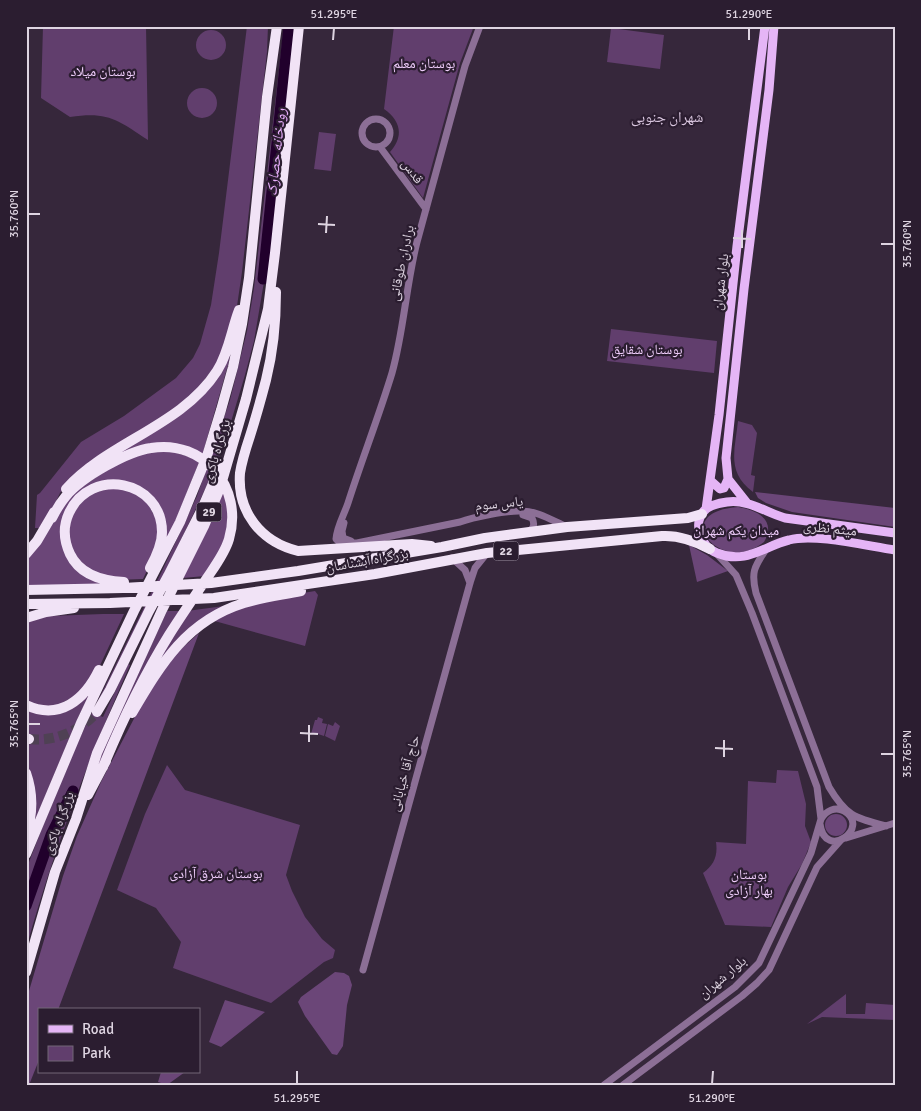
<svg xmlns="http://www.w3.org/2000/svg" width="921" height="1111" viewBox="0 0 921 1111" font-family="Signika,'Noto Naskh Arabic',sans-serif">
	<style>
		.green { fill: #613e6d }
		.forest { fill: #6b4678 }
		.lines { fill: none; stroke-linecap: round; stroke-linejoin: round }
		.river { stroke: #21002c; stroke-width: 11 }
		.highway-tunnel { stroke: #4f4154; stroke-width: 10; stroke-dasharray: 10 5; stroke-linecap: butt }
		.minor { stroke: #8c6f96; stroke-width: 7 }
		.major { stroke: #e5b5f6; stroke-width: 9 }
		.highway { stroke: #f1e3f6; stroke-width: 10 }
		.ticks { fill: none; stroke: #ded4e1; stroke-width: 2 }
		.labels { text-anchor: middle; stroke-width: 4.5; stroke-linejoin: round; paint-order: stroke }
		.shield { fill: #2b1d30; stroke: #a89dac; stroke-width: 1 }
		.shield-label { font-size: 12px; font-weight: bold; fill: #ded4e1 }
		.park-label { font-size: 14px; fill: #efcdfb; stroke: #2b1d30 }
		.street-label { font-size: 14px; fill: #ded4e1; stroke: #2b1d30 }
		.neighbourhood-label { font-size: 15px; fill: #d8c5de; stroke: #2b1d30 }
		.water-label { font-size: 15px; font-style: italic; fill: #e8affc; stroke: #2b1d30 }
		.neatline { fill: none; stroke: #ded4e1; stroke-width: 2 }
		.ticks-label { font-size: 12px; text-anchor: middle; fill: #ded4e1 }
	</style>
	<rect width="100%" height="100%" fill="#36273b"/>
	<path class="green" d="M43,26H146L148,140C118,120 108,111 70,117L41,98Z
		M247,26H268L267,52L242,272L237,306L220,360L190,398L68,482L60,493L43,528H35L37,495L40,493L81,442L124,416L176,378L193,358L200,344L211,305L219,253Z
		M284,26H293L267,264L254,341L245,375L224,445L208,483L166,572L93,713L103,717L128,664L130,665C89,758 53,851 26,949V870L42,828L80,737L161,573L197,496L230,400L247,331L254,288Z
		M394,26H474L460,63L423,198L390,152C404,136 401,121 384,109Z
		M611,28L664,35L660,69L607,62Z
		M196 45a15 15 0 1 1 30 0a15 15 0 1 1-30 0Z
		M187 103a15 15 0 1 1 30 0a15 15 0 1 1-30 0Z
		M319,132L336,134L331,171L314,169Z
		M611,329L717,341L714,373L607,361Z
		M738,421L752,425L757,433L751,475L755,476L753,492C726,472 735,450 738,421Z
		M315,591L318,595L305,646L211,620L237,608L285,596Z
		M224,606L204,618L127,714L187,611Z
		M167,611H182L95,776L101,754Z
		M103,614H124L96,674L82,693L51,708L26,702V622L49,616Z
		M106,660L78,718L26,842L30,830L31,778L26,767V742L29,743L31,735L26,733V708L37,711L86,695Z
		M318,717L323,719L322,723L327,724L324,736L318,734H311L315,720H317Z
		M335,722L340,726L335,741L325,736L328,724L333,726Z
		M167,765L185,790L300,825L286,875L292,891L305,917L322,939L335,950L333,958L324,962L271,1003L173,968L181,942L156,908L117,890L145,814Z
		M777,770L798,771L806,804L805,826L811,842L802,864L788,887L771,927L725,925L703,873C714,865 718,856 716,842L746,844L748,781L776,783Z
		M846,994V1014H865L866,1003L895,1005V1020L822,1017L807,1024Z"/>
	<path class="forest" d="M239,314L228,365L202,456L165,444L73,483L205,390Z
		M160,448L200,460L173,527L160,552L157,507L113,481L66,511L71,561L124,584L26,586V557L70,495L123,459Z
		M121,487L146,500L159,524L154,556L143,579L116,580L85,569L69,545L70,517L91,491Z
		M224,488L228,500L227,539L205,576L183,578Z
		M755,492L895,508V527L792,512L766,503L758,498Z
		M738,507C757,510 777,520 764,542C721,577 667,512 738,507Z
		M689,545L707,555L728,571L697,582Z
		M199,633L58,1010H39V1060L29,1085H26V1001L63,876L77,836L101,782L139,709L172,657Z
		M825 825a11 11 0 1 1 22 0a11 11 0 1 1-22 0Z
		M335,972L344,973L349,976L352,985L347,1005L343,1046L337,1055L332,1054L305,1016L298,1002L301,997Z
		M225,1000L265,1012L221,1047L209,1042Z
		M161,1072H185L167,1085L158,1082Z"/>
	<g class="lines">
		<path class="river" d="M263,279L289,26
			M26,906L51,835L73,791"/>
		<path class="highway-tunnel" d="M29,739C55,742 80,731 97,712"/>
		<path class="minor" d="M480,26L465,66L417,242C406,285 404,330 392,373C379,416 362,459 348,503C344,515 337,526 336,539L340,543H357L460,522C473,517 509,510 522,511C538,511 553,521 567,527
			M362 133a14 14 0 1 1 28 0a14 14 0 1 1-28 0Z
			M380,147L426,209
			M523,515L532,518C535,524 534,528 529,532
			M344,523L342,531L343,538L351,541
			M765,551C754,567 751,573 756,593L829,787C846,816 855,818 886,826
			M716,553L736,575L752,613L817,787L821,819
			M452,558L465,570L470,583
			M846,838L895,823
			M363,970L470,583L475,568L487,553
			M604,1085L735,987L759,963L811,853L821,819C826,811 835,806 844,811C872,827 825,862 820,824
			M623,1085L742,996L757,983L769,970L817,867L841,840"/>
		<path class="major" d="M711,481L720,489L724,488L728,479
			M747,503L728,479L726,458L744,289L769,90L774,26
			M706,509L719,415L737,246L765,26
			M895,533L785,518C765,512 748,499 727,502C720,503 711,505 706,509C691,522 701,547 717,553C746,565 764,546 789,540C815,533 867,546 895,550"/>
		<path class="highway" d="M276,292C276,321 273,352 266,380C261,399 256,417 250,436C246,448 242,460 240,473C237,512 261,542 298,551L412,544L431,546
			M66,489C108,442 182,426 217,371C229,352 231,331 239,310
			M52,518C56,510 61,502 66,496C82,477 128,451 151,448C204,439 244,488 229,539C225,553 215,566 207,578C194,597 181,616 169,635C143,677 122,721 103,767
			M26,554L37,541L54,512
			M124,582C102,581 80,575 70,554C64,541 63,526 69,513C91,466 162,480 162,532C162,545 156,557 150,568
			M26,590L123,588L211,583L298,571L442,547L485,538L567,527L688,518L702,514
			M26,604L110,603L214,598L375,574L487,553L662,536C679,535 695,541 710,549
			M26,618L46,612L74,608
			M26,705C60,721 85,699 99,670
			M97,712L110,690L149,611L168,576L202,509L220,467
			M132,713C161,664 186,621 244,603C263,597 282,595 301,591
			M26,738L29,739
			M26,773C33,793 33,814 26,834
			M88,795L106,761
			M26,854L81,723L134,611L180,522L207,456L221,410L233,367L242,324L249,278L267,97L277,26
			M26,972L55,872L76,819L97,753L162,610L204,526L220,488L246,399L268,309L275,253L299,26"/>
	</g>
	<path class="ticks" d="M333,40L334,28M749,40V28M28,214H40M318,224L335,225M326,233L327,216M733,238L751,239M881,244H894M742,248V230M28,724H40M300,733L318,734M309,742V725M715,748L733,749M881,754H894M724,757V740M297,1084V1071M712,1084L713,1071"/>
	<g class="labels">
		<g class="shield">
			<rect x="196.5" y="502.5" width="25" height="19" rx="4"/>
			<rect x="493.5" y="541.5" width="25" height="19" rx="4"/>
		</g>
		<g class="shield-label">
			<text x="209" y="516">29</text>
			<text x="506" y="555">22</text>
		</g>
		<g class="park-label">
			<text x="424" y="68">بوستان معلم</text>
			<text x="103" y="76">بوستان میلاد</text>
			<text x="647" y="354">بوستان شقایق</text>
			<text x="736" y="535">میدان یکم شهران</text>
			<text x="216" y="878">بوستان شرق آزادی</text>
			<text x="749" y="879">بوستان<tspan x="749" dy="16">بهار آزادی</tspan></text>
		</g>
		<g class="street-label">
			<text transform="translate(413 171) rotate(54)" y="5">قدس</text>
			<text transform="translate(401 263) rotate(-78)" y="5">برادران طوقانی</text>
			<text transform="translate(720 282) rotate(-83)" y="5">بلوار شهران</text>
			<text transform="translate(216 451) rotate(-73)" y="5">بزرگراه باکری</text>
			<text transform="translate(499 503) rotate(-6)" y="5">یاس سوم</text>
			<text transform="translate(830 528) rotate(6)" y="5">میثم نظری</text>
			<text transform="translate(367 560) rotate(-10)" y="5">بزرگراه آبشناسان</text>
			<text transform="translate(404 773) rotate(-74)" y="5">حاج آقا خیابانی</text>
			<text transform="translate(58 823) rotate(-70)" y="5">بزرگراه باکری</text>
			<text transform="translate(722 977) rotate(-40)" y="5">بلوار شهران</text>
		</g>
		<g class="neighbourhood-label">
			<text x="667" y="122">شهران جنوبی</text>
		</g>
		<g class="water-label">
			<text transform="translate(276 152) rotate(-84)" y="5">رودخانه حصارک</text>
		</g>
	</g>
	<rect width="921" height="1111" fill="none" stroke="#2b1d30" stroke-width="55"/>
	<rect x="38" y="1008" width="162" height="65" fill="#2b1d30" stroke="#736677"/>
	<rect x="48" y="1025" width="25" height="8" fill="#e5b5f6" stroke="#736677"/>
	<text x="82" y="1034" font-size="15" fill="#ded4e1">Road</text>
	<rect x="48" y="1046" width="25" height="15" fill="#613e6d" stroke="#736677"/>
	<text x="82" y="1058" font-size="15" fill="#ded4e1">Park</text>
	<rect x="28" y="28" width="866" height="1056" class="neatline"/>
	<g class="ticks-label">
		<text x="334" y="18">51.295°E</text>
		<text x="749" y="18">51.290°E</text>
		<text transform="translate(14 214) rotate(-90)" y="4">35.760°N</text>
		<text transform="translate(907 244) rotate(-90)" y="4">35.760°N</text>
		<text transform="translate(14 724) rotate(-90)" y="4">35.765°N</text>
		<text transform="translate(907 754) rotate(-90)" y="4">35.765°N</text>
		<text x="297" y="1102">51.295°E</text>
		<text x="712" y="1102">51.290°E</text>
	</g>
</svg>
